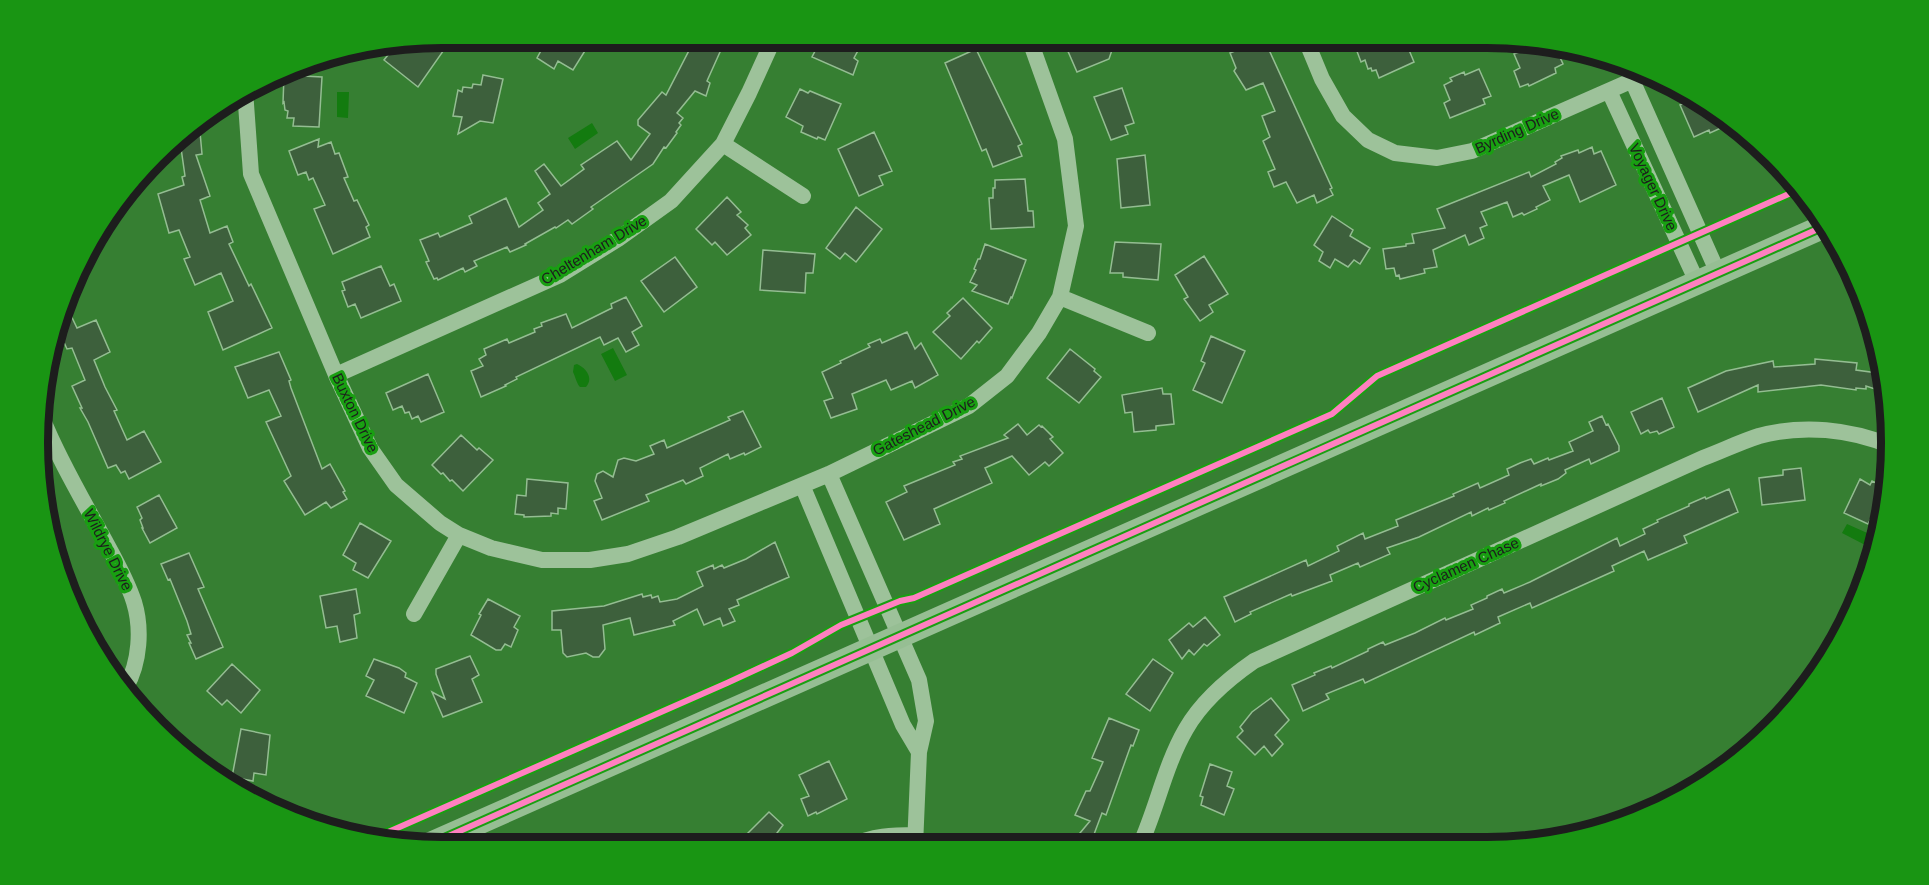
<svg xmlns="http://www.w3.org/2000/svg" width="1929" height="885" viewBox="0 0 1929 885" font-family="Helvetica,sans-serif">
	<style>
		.water { fill: #137b0f }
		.building { fill: #3d603c; stroke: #94bd92; stroke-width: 1.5 }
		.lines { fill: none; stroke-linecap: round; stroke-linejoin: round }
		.street { stroke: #9dc29a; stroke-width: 16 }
		.secondary { stroke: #96be93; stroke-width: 24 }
		.cycleway-casing { stroke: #199f12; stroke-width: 10 }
		.cycleway { stroke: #ff80c0; stroke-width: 6 }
		.labels { text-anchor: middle; stroke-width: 6; stroke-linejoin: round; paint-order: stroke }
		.street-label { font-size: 15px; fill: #1d1d1d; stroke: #199f12 }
		.rim { fill: none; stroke: #1d1d1d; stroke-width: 8 }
	</style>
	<rect width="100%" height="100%" fill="#367f32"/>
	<path class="water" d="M337,92H349L348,118L337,117Z
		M592,123L598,133L575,149L568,138Z
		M613,348L627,375L615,381L601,354Z
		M577,364C586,368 594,378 586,387H580C577,384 575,376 573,372L574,365Z
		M1847,524L1874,536L1869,547L1842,533Z"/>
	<path class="building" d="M548,38H593L573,70L558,61L554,69L537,58Z
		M822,38H859L858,43L861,45L854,58L858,61L853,75L812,57Z
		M1067,38H1116L1109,59L1077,72L1067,49L1071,47Z
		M1352,38H1404L1414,62L1379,78L1376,70L1372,71L1371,68L1368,69L1365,60L1361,62Z
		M435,39L446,47L418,87L384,60L396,45Z
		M695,39L705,42L720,52L707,81L710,83L706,96L695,91L677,113L683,118L679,123L681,125L676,132L677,133L666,148L664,147L653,164L591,207L593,209L572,224L568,220L556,228L555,227L525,244L526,245L510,252L507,247L474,261L477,266L465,272L463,268L438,280L437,278L434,279L426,262L429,261L420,240L438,233L440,237L472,223L469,216L506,198L519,227L543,210L538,203L550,194L535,171L544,164L561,186L584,169L581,165L617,141L631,160L650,134L638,125V120L662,92L666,95Z
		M1264,39L1332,188L1330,189L1333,195L1317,203L1314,195L1297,203L1286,182L1274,187L1268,172L1275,169L1263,141L1270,137L1262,116L1275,111L1263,83L1246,90L1234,71L1236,68L1230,53Z
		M1517,40L1554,44L1563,64L1555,68L1556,73L1529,86L1528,84L1520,87L1514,71L1520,68L1514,54L1522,51Z
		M976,49L1022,144L1018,146L1022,156L993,167L986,149L982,151L945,63Z
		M1479,69L1491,96L1483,99L1485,104L1450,118L1444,103L1450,100L1444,85L1452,81L1450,78L1464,72L1465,75Z
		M284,75L322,77L319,127L293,126L294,118H287L288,111L285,110L284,102L283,103Z
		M483,75L503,79L493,123L480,121L458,134L462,117L453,116L458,90L462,92L463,87L472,88L473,84L481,85Z
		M1122,88L1134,123L1125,126L1128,134L1111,140L1094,97Z
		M800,89L808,93L810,91L841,104L825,140L818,137L817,139L801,132L803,126L786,117Z
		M1696,98L1711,106L1730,121L1722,124L1723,127L1710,133L1709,130L1694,137L1680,105Z
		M199,121L202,154L196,155L210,196L200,200L210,233L227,226L233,242L229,244L249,286L251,284L272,328L223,350L208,312L233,301L221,273L195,285L184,259L190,257L179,230L169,233L158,194L184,185L182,177L185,176L181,148L166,150L176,138Z
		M874,132L892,171L879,176L883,185L859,196L838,149Z
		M319,139L318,147L331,142L335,154L339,153L348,177L344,178L354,201L357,200L369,225L366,227L370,237L333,254L314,209L325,205L313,178L309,180L306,172L298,175L289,151Z
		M1592,147L1594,154L1601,151L1616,185L1580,202L1569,175L1543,186L1550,200L1536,207L1537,209L1524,215L1522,213L1513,217L1507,202L1481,212L1487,225L1480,228L1484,238L1469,245L1465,235L1433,250L1437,267L1424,269L1425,273L1400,279L1399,275L1396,276L1394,268L1386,269L1383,249L1406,246V244L1414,243L1412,234L1445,228L1437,209L1529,172L1531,177L1556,164L1555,162L1562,158L1561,156L1578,150L1579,153Z
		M1145,155L1150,205L1121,208L1117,159Z
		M1025,179L1028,211H1033L1034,227L991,229L989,198H993V188H995V180Z
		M727,197L741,212L737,215L748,225L745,228L751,235L727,255L715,242L712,245L696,229Z
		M856,207L882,229L856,262L845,253L840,259L826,248Z
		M1332,216L1353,230L1350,236L1370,248L1360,264L1354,260L1348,267L1335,259L1330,268L1319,261L1323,252L1314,245Z
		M1115,242L1161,244L1158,280L1123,277V273H1110Z
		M985,244L1026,260L1012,298L1011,297L1008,304L972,291L977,285L970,282L976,270L974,269L978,259H980Z
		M763,250L815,254L813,273H806L805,293L760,290Z
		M1204,256L1228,294L1209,305L1213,312L1200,321L1184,299L1188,297L1175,275Z
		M675,257L697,287L664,312L641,281Z
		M381,266L390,286L394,284L401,301L361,318L355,304L348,307L342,291L345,290L342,282Z
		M626,297L642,326L632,332L639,345L626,352L618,338L604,345L600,337L516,377L517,379L505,385L506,386L481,397L471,371L483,366L479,359L486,355L484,349L507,339L509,343L535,332L534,329L542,326L541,323L566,314L572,328L612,308L611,304Z
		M963,298L992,328L979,343L977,341L961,359L933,332L950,316L947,313Z
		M67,307L77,328L96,320L110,352L94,360L105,387L117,410L114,411L127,440L144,431L161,462L129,479L125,471L121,473L116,465L108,468L88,422L80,408H82L72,386L85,380L72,348L67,349L58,329Z
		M907,332L915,349L921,343L938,375L915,388L912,381L891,390L886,380L852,394L857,409L831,418L824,401L833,398L822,372L841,363L840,361L870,347L868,344L880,339L882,343Z
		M1211,336L1245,351L1222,403L1193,390L1205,363L1201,361Z
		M1070,349L1095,369L1094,371L1101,377L1079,403L1047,378Z
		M279,352L291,380L289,381L291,388L322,469L330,464L345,491L343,492L347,499L331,508L326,502L305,515L284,481L291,476L266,422L281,416L269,390L248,398L235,367Z
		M1815,359L1857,363L1856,370L1885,374L1887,393L1866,386V389L1856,388V390L1821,385L1758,392V385L1698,412L1688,388L1726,371L1773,361L1774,367L1815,364Z
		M428,374L444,412L421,422L418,416L412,419L409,412L405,413L402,406L393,410L386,393Z
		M1162,388L1163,394H1171L1174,424L1156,426V430L1134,432L1132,412L1125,413L1122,395Z
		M1662,398L1674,427L1659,434L1657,431L1650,433L1648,430L1641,434L1631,412Z
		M743,411L761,447L745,455L744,453L730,459L728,454L700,468L703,476L686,484L683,480L646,495L649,501L602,520L594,501L602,498L595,481L597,474L603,471L613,477L618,460L624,458L636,461L654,454L650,446L664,440L667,448L730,420L728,417Z
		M1602,416L1606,425L1608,424L1619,446V451L1591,464L1589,459L1565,470L1566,473L1558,479L1541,486V484L1504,501L1505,503L1489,510L1488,508L1472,516L1471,512L1419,537L1387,548L1390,554L1360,567L1358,563L1330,575L1332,581L1292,596L1291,594L1250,612L1251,614L1235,622L1224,597L1306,560L1308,566L1339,551L1337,546L1363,533L1365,539L1398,526L1396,520L1454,496L1453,494L1478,483L1480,488L1509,475L1507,469L1520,463L1531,459L1534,464L1548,458L1549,460L1573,451L1569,442L1593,431L1589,422Z
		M1018,424L1027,435L1039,425L1041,427L1042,426L1053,437L1050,439L1063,453L1049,466L1045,462L1029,475L1012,456L985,468L992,483L934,509L940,524L904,540L886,502L907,492L904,486L955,465L953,462L962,459L960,456L1008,438L1004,435Z
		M461,435L477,450L479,448L493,460L463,491L452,480L450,481L443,473L441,474L432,465Z
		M1801,468L1805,500L1762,505L1759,478L1783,475V470Z
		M527,479L568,483L566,509L558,508V514L551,513V516L524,517V515L515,514L517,495L526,496Z
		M1860,479L1870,485L1872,481L1887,488L1885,513L1876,509L1868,524L1844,513Z
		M1729,489L1738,512L1684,536L1687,543L1648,560L1644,551L1612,566L1614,571L1532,608L1530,603L1498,617L1500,623L1475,635L1474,632L1365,683L1363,679L1326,694L1329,699L1303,711L1292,685L1315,675L1314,673L1331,666L1332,668L1368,651V649L1383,642L1385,645L1415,633L1445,618L1446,620L1473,609L1471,605L1487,598V596L1502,589L1504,593L1530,582L1617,538L1620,546L1645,534L1643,529L1658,522L1657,520L1689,506V504L1705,497L1706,499Z
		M159,495L177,528L150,543L142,528H143L140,520L142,518L137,507Z
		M360,523L391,541L368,578L353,570L356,563L343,555Z
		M775,542L789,577L737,600L739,605L729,609L735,621L723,626L720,618L704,625L697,609L673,621L675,625L634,635L630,618L603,625L605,649L599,657H593L586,653L567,657L563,653L561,630H552V611L604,606L642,594L643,597L651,595L652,598L658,596L660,602L677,599L703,586L697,572L713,565L714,569L722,565L724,568L746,559Z
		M189,553L204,587L198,589L223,647L196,659L189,643H191L187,635L191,634L187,621L170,579L168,580L161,564Z
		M356,589L360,613L354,615L357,638L340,642L337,626L326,628L320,596Z
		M488,599L520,616L514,627L518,630L511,647L505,644L501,650H496L471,635L481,615L479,614Z
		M1205,617L1220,635L1207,646L1204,644L1194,655L1189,650L1182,659L1169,640L1189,623L1193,627Z
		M470,656L479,675L472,679L482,702L443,717L432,692L445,699L436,674V669Z
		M374,659L399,668L406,673L405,677L417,683L404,713L366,696L374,680L366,676Z
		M1153,659L1173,673L1150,711L1126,694Z
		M232,664L260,690L241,713L227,700L222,705L207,691Z
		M1271,698L1289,720L1275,735L1283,744L1272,756L1264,746L1255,755L1237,737L1243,731L1240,727L1252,712Z
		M1109,718L1139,730L1133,746L1131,745L1106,815L1102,813L1090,845H1070L1090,821L1075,815L1086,791H1090L1103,762L1092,758Z
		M241,729L270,735L266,775L254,773L253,781L232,777Z
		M829,761L847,799L817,814L816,812L808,816L801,799L809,796L799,775Z
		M1210,764L1232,772L1227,786L1234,789L1224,815L1201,805L1203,797L1200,796Z
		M769,812L783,825L777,833L783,839L776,846L752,847L743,838Z"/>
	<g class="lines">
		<path class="street" d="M1305,38L1322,79L1343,116L1368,140L1395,153L1437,158L1472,151L1649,73
			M1632,80L1718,273
			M245,90L251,174L336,375L370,448L396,485L440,523L459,535L491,548L542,560H590L628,554L678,537L829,474L969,406L1007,376L1039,333L1060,297L1076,226L1065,139L1029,38
			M1609,91L1697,282
			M723,144L803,196
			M1060,297L1148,333
			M336,375L560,275L618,239L671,201L723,144L749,93L774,38
			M43,420C60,462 83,500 104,539C115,559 127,580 134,602C142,628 140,662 126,687
			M829,474L919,680L926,721L919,752L915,846
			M802,485L903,725L919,752
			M414,614L459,535
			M1140,845C1157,808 1165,765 1186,729C1202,701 1228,679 1254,661L1703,458C1722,451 1740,442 1759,436C1803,424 1850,429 1891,446
			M852,846C872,836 893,835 915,835"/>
		<path class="secondary" d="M426,846L1827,225"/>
		<g class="cycleway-casing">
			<path id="cycleway" d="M370,840L727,683L792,653L841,625L900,601L914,598L1332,414L1377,376L1800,189
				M426,846L1827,225"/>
		</g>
		<use href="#cycleway" class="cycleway"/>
	</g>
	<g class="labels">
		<g class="street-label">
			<text transform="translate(1517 131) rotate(-24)" y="5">Byrding Drive</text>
			<text transform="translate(1653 187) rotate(65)" y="5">Voyager Drive</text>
			<text transform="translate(594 250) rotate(-31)" y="5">Cheltenham Drive</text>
			<text transform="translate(355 413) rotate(64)" y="5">Buxton Drive</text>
			<text transform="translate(924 426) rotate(-27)" y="5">Gateshead Drive</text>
			<text transform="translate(108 550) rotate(63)" y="5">Wildrye Drive</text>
			<text transform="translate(1466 565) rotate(-24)" y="5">Cyclamen Chase</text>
		</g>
	</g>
	<path d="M0 0H1929V885H0ZM442 48H1487A394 394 0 0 1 1881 442V443A394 394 0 0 1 1487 837H442A394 394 0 0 1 48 443V442A394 394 0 0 1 442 48Z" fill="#199513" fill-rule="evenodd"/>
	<path class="rim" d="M442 48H1487A394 394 0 0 1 1881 442V443A394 394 0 0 1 1487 837H442A394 394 0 0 1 48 443V442A394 394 0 0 1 442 48Z"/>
</svg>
